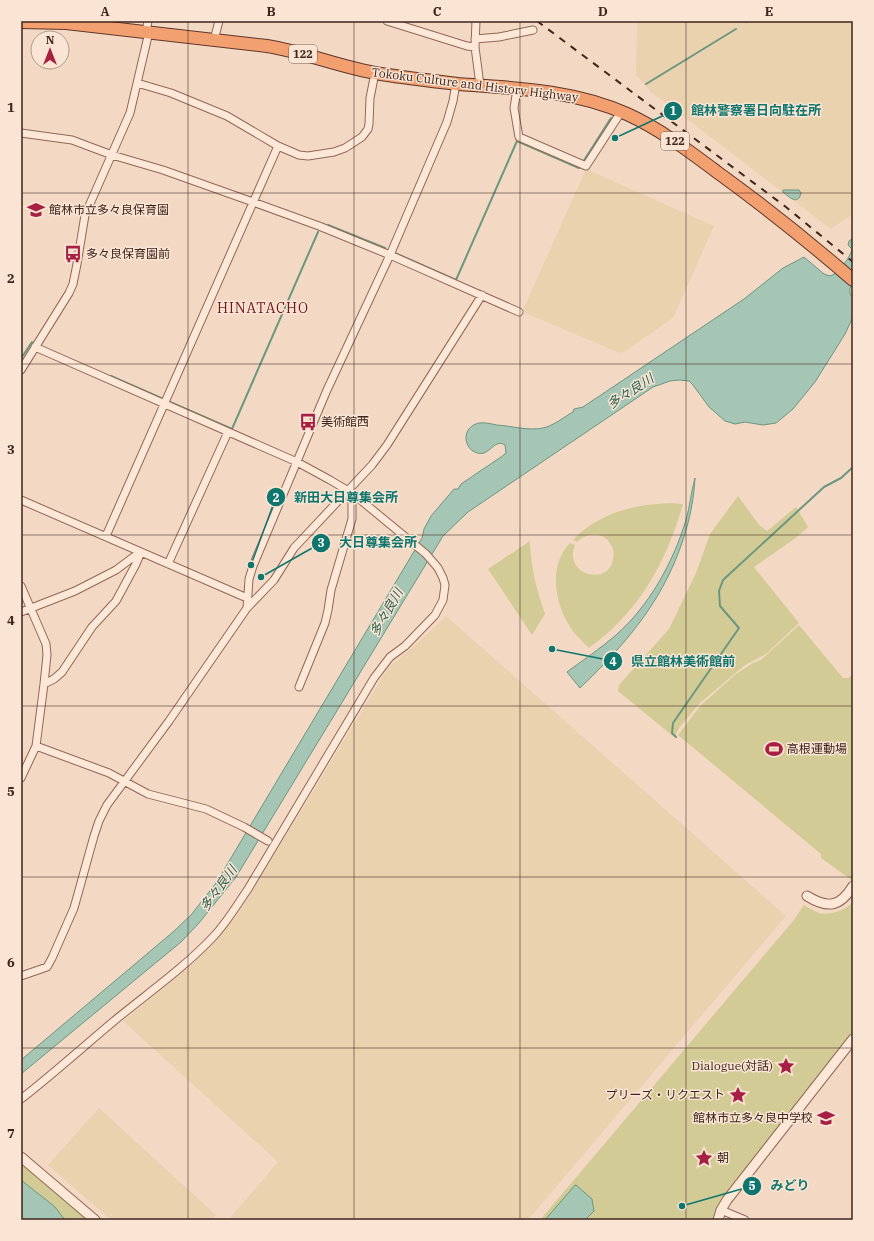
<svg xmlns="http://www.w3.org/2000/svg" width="874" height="1241" viewBox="0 0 874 1241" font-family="'IBM Plex Serif','Noto Sans JP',serif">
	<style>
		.farmland { fill: #ead2af }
		.green { fill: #d3cb95 }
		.water { fill: #a5c6b4; stroke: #6b9680 }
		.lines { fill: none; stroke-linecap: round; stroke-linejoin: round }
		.stream { stroke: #6b9680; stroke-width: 2 }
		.minor-casing { stroke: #906757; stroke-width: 9 }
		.tertiary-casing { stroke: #906757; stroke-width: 11 }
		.trunk-casing { stroke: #5e372c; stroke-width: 14 }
		.minor { stroke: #fde8d8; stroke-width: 7 }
		.tertiary { stroke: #fde8d8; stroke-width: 9 }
		.trunk { stroke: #f3a070; stroke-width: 12 }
		.rail { stroke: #3e251d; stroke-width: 2; stroke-dasharray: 7 7; stroke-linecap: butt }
		.grid { fill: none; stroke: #3e251d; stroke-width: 1; stroke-opacity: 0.55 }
		.labels { text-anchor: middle; stroke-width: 3; stroke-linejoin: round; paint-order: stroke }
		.shield { fill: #fae5d4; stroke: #765f54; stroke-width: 1 }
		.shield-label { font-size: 11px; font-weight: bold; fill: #3e251d }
		.street-label { font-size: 12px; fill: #3e251d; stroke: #fae5d4 }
		.poi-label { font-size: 12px; fill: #3e251d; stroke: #fae5d4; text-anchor: start }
		.water-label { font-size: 13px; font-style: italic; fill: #2a604f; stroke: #fae5d4 }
		.quarter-label { font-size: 14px; letter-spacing: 1px; fill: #71171a; stroke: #fae5d4 }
		.leader { fill: none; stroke: #0f766e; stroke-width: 1.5 }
		.callout-dot { fill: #0f766e; stroke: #fae5d4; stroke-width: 1.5 }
		.mark-label { font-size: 12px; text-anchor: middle; font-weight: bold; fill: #fff }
		.callout-label { font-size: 13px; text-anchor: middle; font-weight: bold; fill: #0f766e; stroke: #fae5d4; stroke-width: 3; stroke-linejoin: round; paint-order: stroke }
		.neatline { fill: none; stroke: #3e251d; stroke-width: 1.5 }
		.grid-label { font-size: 13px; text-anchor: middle; font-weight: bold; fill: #3e251d }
	</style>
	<rect width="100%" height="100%" fill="#f3d9c3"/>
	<path class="farmland" d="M637,21H853V214L831,229L650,91L636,75Z
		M586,169L714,226L673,318L624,352L620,353L523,312V310Z
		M446,616L786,916L528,1220H232L230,1218L278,1162L123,1021L187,969L234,919L256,885L388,668L413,647Z
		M99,1108L216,1215L212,1220H111L48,1165Z"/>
	<path class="green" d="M738,496L759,525L767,531L796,507L808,527L797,537L754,567L799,623L766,654L745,665L700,703L679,728L675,736L674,737L618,691L619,685L669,629L696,573L710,534Z
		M671,503L683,504C666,563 639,612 589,648C582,641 574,634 569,625C554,602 549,564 570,543L575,545C563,574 607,587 613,560C614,555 614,549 611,545C604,531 587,532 577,542L573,540C598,513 635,504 671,503Z
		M530,541C531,569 536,588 545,614L532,635L488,569Z
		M799,625L843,678H848L853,675V881L821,858V854L678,735L701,705L736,674L753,663L761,660Z
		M853,902V1032L822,1070L766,1143L730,1187L717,1206L713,1220H540L793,921L804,905C809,908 814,911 819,913C832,915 844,911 853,902Z
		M21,1162L89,1220H21Z"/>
	<path class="water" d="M783,190H799L801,193C798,206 789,197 783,192Z
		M853,238V285L850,288V294L853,298V311L852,319L845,334L815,382L793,409L776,423L763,425L745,422L735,424L725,421L709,407L693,385L689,381L679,380L670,381L653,387L468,512L443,536L236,877L199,923L181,942L21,1074V1060L173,932L191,915L216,883L422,538L424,529L431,516L454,489H458L461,484L501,457L506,453L505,445C493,437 489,461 473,451C469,449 466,443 466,438C466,430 471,425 479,423C485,422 491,424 497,425C512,426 528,431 543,428C553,426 564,417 573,412L574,409L583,407L744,299L783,268L804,257L824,274L830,276C838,274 850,258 852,249L848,245L849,241Z
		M695,478C694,496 691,513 686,530C667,596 629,641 580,688L567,672C583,660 600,649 616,635C649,606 673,563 686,520C690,506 691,492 695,478Z
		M21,1180L55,1207L65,1220H21Z
		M575,1185H576L592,1199L594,1211L585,1220H545Z"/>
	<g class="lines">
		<path class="stream" d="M747,22L748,21
			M646,84L736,29
			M583,162L611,118
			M328,225L385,248
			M395,253L456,280L517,141L579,168
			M22,357L32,342
			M111,376L161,398
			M170,402L232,429L318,232
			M676,737L672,733L673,723L739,628L720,606L719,591L723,580L824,487L841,478L853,467"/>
		<g class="minor-casing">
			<path id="minor" d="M387,21L467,46L475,47
				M476,21L475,47L480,85
				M146,32L148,21
				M475,39L499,37L533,30
				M214,40L219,21
				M137,83L171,93L227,116L278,146L299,155L308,156L334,152L345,148L362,137L368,129L369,124L370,98L375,73
				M517,89L514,108L519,137L586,166L621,112
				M21,133L72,140L112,155L163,170L253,202L319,226L390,255L519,312
				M21,370L69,293L73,284L77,264L85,215L130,113L149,32
				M21,500L247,598
				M106,536L278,146
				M168,564L228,432
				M21,586L46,644L47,655L44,684L36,746L21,778
				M247,608L274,580L294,548L372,465L387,445L482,295
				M21,612L75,591L116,570L140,552
				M44,684L54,679L62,672L92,627L116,601L136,564L141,552
				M299,687L325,623L328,610L331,590L352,519V493
				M36,746L109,773L148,794L206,809L244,827L268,841
				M21,976L47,967L52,958L74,908L94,836L99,821L107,805L169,721L247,608L249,579L253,566L327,390L390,255L447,122L453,101L456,83
				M21,1099C53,1074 83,1047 114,1021C148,993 184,968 214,936C227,922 237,905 248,889L374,678L390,657L405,646L435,615L443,600L445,585L443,578L438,568L426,554L352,493L330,480L297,462L35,347
				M721,1210L745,1220"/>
		</g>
		<g class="tertiary-casing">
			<path id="tertiary" d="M807,896C828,909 840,907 853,886
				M21,1157L95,1220
				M718,1220L721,1210L727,1200L853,1039"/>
		</g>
		<g class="trunk-casing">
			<path id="trunk" d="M21,22L66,23L267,46C305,52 342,68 381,74C406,78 432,81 458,84C515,88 574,90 627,114C660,129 689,151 717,172C764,206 809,242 853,280"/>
		</g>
		<use href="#minor" class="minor"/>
		<use href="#tertiary" class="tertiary"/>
		<use href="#trunk" class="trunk"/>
		<path class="rail" d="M537,21L786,207L853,262"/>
	</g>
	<path class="grid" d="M188,21V1220M354,21V1220M520,21V1220M686,21V1220M21,193H853M21,364H853M21,535H853M21,706H853M21,877H853M21,1048H853"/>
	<defs>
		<g id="school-bare" transform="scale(1.38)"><path d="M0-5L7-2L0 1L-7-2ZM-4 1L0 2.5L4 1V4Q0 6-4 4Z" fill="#a71f42" stroke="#fae5d4" stroke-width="2.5" paint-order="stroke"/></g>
		<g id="bus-bare" transform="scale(1.38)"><path d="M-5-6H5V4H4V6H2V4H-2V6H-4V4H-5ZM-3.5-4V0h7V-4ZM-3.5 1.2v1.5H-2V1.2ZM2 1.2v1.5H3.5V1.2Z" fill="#a71f42" stroke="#fae5d4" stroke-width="2.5" paint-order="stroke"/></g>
		<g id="stadium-bare" transform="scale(1.38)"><path d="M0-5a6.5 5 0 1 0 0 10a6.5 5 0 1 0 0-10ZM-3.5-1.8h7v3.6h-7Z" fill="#a71f42" stroke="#fae5d4" stroke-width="2.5" paint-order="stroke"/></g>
		<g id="sight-bare" transform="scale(1.38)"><path d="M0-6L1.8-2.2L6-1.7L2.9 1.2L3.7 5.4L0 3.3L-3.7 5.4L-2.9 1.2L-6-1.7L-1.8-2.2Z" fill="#a71f42" stroke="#fae5d4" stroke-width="2.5" paint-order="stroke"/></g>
	</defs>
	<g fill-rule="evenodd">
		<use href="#school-bare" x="36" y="210"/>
		<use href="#bus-bare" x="73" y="254"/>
		<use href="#bus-bare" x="308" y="422"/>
		<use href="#stadium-bare" x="774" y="749"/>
		<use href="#sight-bare" x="786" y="1066"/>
		<use href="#sight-bare" x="738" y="1095"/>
		<use href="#school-bare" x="826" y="1118"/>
		<use href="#sight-bare" x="704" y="1158"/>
	</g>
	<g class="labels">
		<g class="shield">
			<rect x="289" y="45" width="28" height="18" rx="3"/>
			<rect x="661" y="132" width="28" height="18" rx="3"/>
		</g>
		<g class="shield-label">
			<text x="303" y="58">122</text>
			<text x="675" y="145">122</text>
		</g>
		<g class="street-label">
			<text transform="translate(475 85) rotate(7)" y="4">Tokoku Culture and History Highway</text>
		</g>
		<g class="poi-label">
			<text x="49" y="214">館林市立多々良保育園</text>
			<text x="86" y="258">多々良保育園前</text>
			<text x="321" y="426">美術館西</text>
			<text x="787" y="753">高根運動場</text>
			<text x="773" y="1070" text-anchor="end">Dialogue(対話)</text>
			<text x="725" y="1099" text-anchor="end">プリーズ・リクエスト</text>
			<text x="813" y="1122" text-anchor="end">館林市立多々良中学校</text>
			<text x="717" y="1162">朝</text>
		</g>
		<g class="water-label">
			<text transform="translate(630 391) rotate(-33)" y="5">多々良川</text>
			<text transform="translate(386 612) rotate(-60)" y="5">多々良川</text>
			<text transform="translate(218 888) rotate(-54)" y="5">多々良川</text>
		</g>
		<g class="quarter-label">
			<text x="263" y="313">HINATACHO</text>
		</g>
	</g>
	<path class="leader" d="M615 138L673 111M251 565L276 497M261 577L321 543M552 649L613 661M682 1206L752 1186"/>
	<g class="callout-dot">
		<circle cx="615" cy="138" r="4"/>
		<circle cx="251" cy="565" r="4"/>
		<circle cx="261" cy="577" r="4"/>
		<circle cx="552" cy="649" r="4"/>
		<circle cx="682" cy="1206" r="4"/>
		<circle cx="673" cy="111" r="10"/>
		<circle cx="276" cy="497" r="10"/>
		<circle cx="321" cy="543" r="10"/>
		<circle cx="613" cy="661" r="10"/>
		<circle cx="752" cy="1186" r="10"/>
	</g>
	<g class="mark-label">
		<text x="673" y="115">1</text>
		<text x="276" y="502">2</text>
		<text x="321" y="547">3</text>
		<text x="613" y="666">4</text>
		<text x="752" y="1190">5</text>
	</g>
	<g class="callout-label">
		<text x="756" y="115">館林警察署日向駐在所</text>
		<text x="346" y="502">新田大日尊集会所</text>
		<text x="378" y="547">大日尊集会所</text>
		<text x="683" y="666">県立館林美術館前</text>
		<text x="790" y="1190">みどり</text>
	</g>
	<rect width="874" height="1241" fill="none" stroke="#fae5d4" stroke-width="44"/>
	<g transform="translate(50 50)"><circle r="19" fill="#fae5d4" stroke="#af988b"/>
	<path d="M0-3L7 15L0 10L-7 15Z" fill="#a71f42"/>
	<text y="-6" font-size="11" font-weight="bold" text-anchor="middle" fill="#3e251d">N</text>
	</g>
	<rect x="22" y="22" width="830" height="1197" class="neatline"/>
	<g class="grid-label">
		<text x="105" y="16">A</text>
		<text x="271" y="16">B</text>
		<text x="437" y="16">C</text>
		<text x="603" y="16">D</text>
		<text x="769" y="16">E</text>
		<text x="11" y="112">1</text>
		<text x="11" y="283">2</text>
		<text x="11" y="454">3</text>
		<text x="11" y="625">4</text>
		<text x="11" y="796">5</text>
		<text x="11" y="967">6</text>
		<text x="11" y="1138">7</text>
	</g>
</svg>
